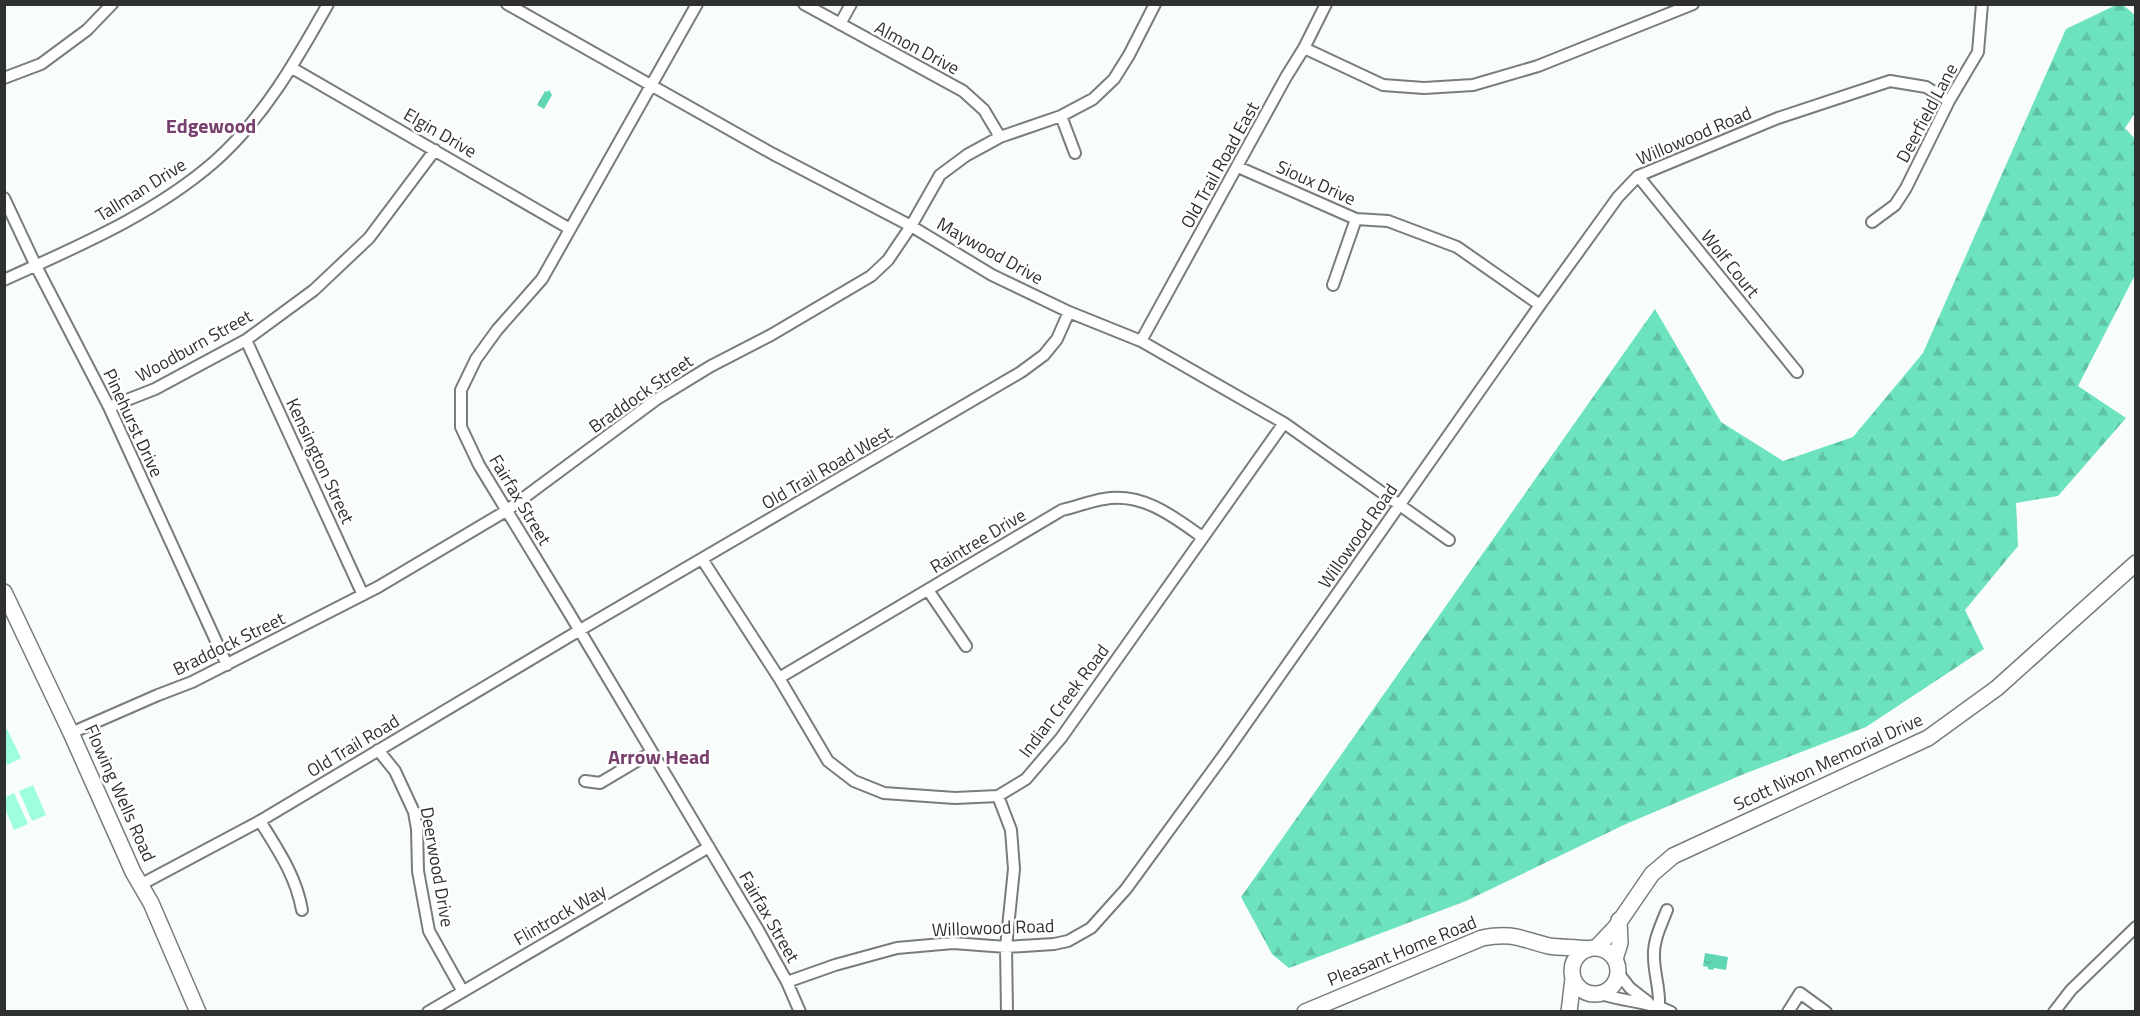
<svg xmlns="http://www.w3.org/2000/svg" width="2140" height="1016" viewBox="0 0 2140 1016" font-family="'Titillium Web',sans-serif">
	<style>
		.green { fill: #9dffe0 }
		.forest { fill: url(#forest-firs) }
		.water { fill: url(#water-ripples) }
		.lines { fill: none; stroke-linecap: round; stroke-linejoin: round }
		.street-casing { stroke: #787d7b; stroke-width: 14 }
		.secondary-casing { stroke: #787d7b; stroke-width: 18 }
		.street { stroke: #fff; stroke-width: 10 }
		.secondary { stroke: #fff; stroke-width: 15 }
		.labels { text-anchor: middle; stroke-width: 5; stroke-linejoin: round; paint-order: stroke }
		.street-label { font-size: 18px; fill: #2f3130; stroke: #fff }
		.neighbourhood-label { font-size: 20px; font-weight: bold; fill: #77406e; stroke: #fff }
	</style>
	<defs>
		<pattern id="forest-firs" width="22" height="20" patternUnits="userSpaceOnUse" patternTransform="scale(1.5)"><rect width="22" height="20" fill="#6de2bf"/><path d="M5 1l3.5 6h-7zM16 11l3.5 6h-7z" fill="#5fc2a4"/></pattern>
		<pattern id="water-ripples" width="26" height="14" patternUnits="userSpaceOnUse" patternTransform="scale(1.5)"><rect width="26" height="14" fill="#60d6b4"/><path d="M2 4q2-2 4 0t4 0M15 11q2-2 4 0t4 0" fill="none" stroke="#54b89b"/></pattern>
	</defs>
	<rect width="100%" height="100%" fill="#f8fdfb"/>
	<path class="green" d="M7,729L21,758L7,765L5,761L4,730Z
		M33,785L46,815L32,821L19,791Z
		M14,793L28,824L14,830L5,809L4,798Z"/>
	<path class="forest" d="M2116,5H2123L2135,15V113L2125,128L2135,139V275L2078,386L2126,418L2058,496L2016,503L2018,546L1965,610L1984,649L1866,727L1744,774L1626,824L1466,901L1289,968L1272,954L1241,897L1655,309L1721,422L1783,461L1853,437L1923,353L2066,29Z"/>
	<path class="water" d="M549,90L552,95L544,109L537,105L545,91L547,92Z
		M1705,953L1728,957L1726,970L1714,968L1713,970L1708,969V967L1703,966Z"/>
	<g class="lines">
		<g class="street-casing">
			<path id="street" d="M507,4L773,154L911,226L992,275L1069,312L1141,341L1284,423L1449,540
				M697,4L542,279L497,330L476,359L461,390V427L479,465L568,611L757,928L787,982L800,1012
				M804,4L963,91L984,110L1000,137
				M840,24L851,4
				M1304,48L1383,85L1424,88L1473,85L1538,66L1693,4
				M292,68L570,229
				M4,78L41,64L87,30L112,4
				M1061,116L1075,153
				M1238,167L1356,219L1388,221L1457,247L1540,305
				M1638,176L1797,372
				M4,198L36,266L109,407L227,665
				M1872,222L1895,205L1906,188L1949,101L1978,52L1982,4
				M4,280C76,247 153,215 214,162C263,119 296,61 328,4
				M1333,285L1356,219
				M246,340L363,595
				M1141,341L1286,77L1304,48L1326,4
				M109,407L155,389L246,340L314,290L369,238L435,150
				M702,559L779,678L828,761L854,781L884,793L955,798L998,796L1026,779L1061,738L1284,423
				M928,590L966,646
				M779,678L1062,510C1076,507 1090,501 1104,499C1142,492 1173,516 1202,537
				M71,733L158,695L192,682L378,587L506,511L657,399L711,366L771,335L871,276L888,260L911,226L940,175L967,155L1000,137L1061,116L1093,99L1114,79L1129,55L1155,4
				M378,750L395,771L414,812L417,829L418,871L429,931L462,990
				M585,781L600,783L652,752
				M998,796L1011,830L1014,869L1006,947L1007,1012
				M260,821C278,850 296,876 302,910
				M140,885L260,821L580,630L1021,372L1044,355L1057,339L1069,312
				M1619,974L1630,988L1648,1002
				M787,982L835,965L897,948L953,943L1006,947L1054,944L1068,941L1091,928L1126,889L1226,752L1540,305L1618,197L1638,176L1778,118L1890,81L1926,87L1949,101
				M1601,994C1624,1002 1649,1001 1671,1012
				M1659,1006C1660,989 1654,973 1654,957C1653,941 1661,925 1667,910
				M428,1012L709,847
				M1788,1012L1800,993L1826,1012
				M2054,1012L2071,990L2136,927"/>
		</g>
		<g class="secondary-casing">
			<path id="secondary" d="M4,592L71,733L133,872L151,903L198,1012
				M1572 971a23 23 0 1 1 46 0a23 23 0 1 1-46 0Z
				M1596,948L1615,928L1652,874L1673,856L1928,738L1997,688L2136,563
				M1615,959L1620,943L1619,920
				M1305,1012L1482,938C1514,932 1520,939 1549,946C1561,948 1575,947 1588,949
				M1569,1012L1573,979"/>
		</g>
		<use href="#street" class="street"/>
		<use href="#secondary" class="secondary"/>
	</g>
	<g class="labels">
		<g class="street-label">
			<text transform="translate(917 48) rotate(28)" y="6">Almon Drive</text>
			<text transform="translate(1927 113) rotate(-62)" y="6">Deerfield Lane</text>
			<text transform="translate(440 133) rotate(30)" y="6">Elgin Drive</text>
			<text transform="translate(1694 136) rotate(-23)" y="6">Willowood Road</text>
			<text transform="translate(1220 165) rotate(-61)" y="6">Old Trail Road East</text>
			<text transform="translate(1316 183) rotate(24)" y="6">Sioux Drive</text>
			<text transform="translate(141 190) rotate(-32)" y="6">Tallman Drive</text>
			<text transform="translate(990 251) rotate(29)" y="6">Maywood Drive</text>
			<text transform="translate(1730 264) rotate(51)" y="6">Wolf Court</text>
			<text transform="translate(194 346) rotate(-29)" y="6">Woodburn Street</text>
			<text transform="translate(641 394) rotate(-35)" y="6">Braddock Street</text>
			<text transform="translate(133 423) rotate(65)" y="6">Pinehurst Drive</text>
			<text transform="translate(320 461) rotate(65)" y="6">Kensington Street</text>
			<text transform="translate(827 468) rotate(-30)" y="6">Old Trail Road West</text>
			<text transform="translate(520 500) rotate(59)" y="6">Fairfax Street</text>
			<text transform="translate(1358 536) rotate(-55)" y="6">Willowood Road</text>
			<text transform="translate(978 541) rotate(-31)" y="6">Raintree Drive</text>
			<text transform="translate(229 644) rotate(-26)" y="6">Braddock Street</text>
			<text transform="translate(1064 701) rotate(-53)" y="6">Indian Creek Road</text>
			<text transform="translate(353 746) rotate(-31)" y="6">Old Trail Road</text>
			<text transform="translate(1828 762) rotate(-25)" y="6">Scott Nixon Memorial Drive</text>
			<text transform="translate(120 793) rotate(66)" y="6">Flowing Wells Road</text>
			<text transform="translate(437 867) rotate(80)" y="6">Deerwood Drive</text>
			<text transform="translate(560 915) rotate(-30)" y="6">Flintrock Way</text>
			<text transform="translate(769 917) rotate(60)" y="6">Fairfax Street</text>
			<text transform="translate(993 928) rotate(-2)" y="6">Willowood Road</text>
			<text transform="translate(1402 951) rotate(-22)" y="6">Pleasant Home Road</text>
		</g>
		<g class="neighbourhood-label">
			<text x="211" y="133">Edgewood</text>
			<text x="659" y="764">Arrow Head</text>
		</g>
	</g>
	<rect width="2140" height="1016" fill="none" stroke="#2f3130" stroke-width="12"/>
</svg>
